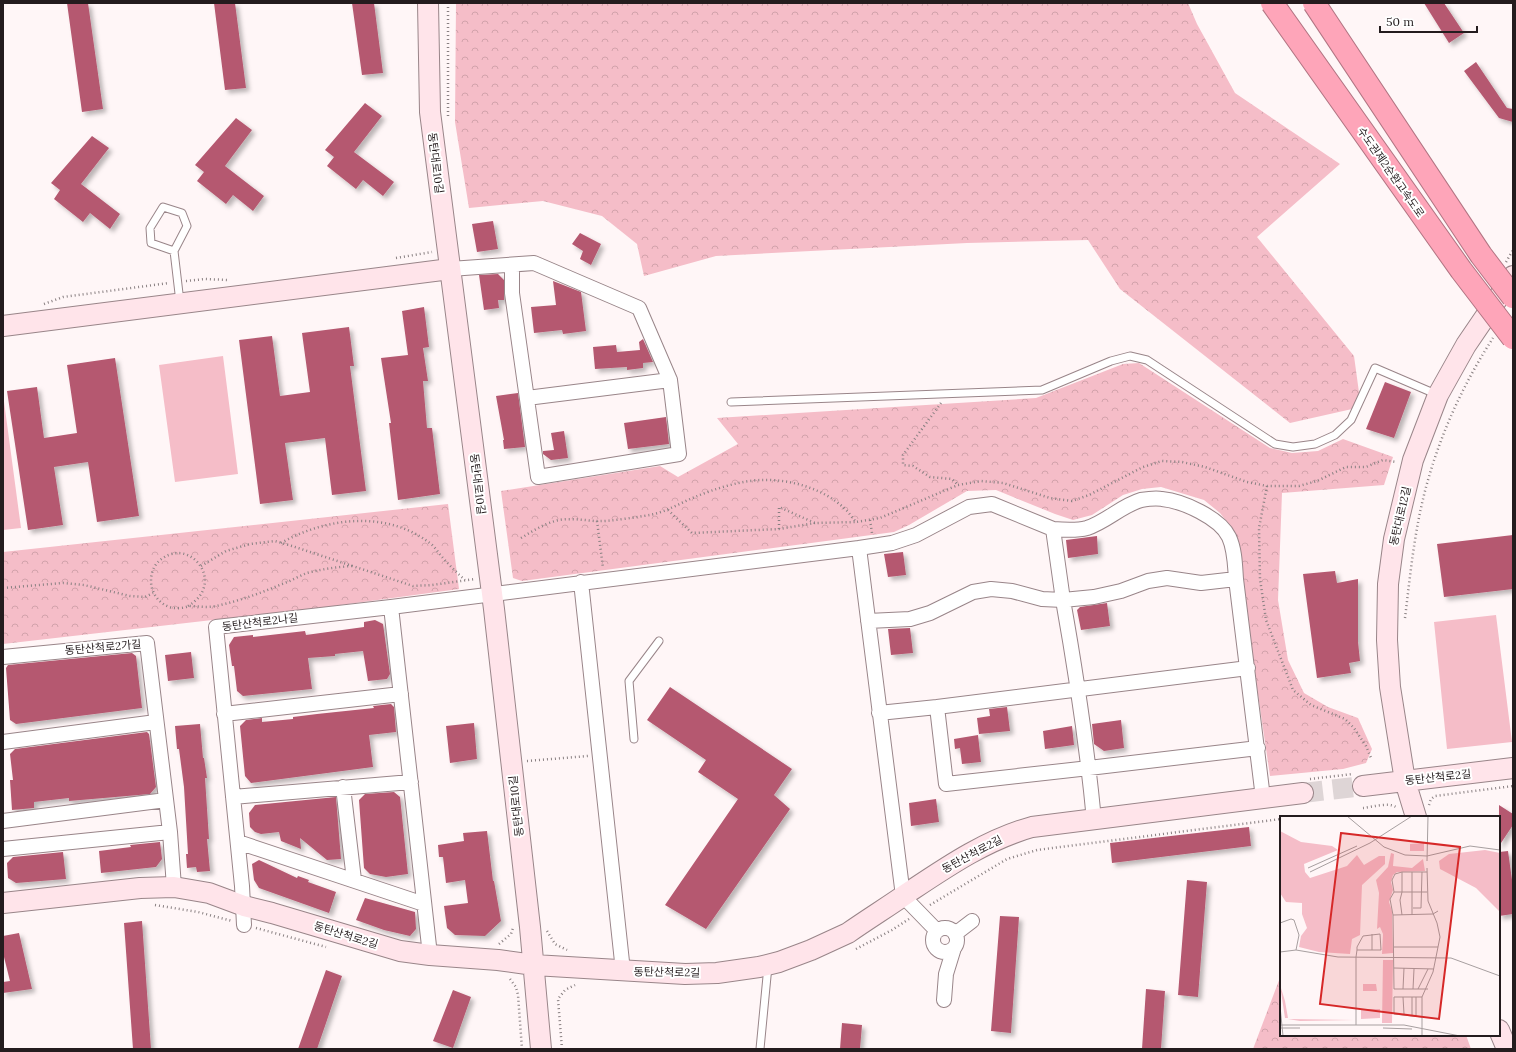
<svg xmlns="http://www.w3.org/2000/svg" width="1516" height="1052" viewBox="0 0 1516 1052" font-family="Lora,'Noto Sans KR',serif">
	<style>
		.forest { fill: url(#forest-crowns) }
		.garden { fill: #f5bdc8 }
		.building { fill: #b55870; filter: url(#shadow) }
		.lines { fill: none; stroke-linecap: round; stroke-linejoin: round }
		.secondary-tunnel { stroke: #ded5d6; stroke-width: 20; stroke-dasharray: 20 10; stroke-linecap: butt }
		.lane-casing { stroke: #998589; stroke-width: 9 }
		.street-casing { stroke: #998589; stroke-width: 16 }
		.secondary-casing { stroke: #998589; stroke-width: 22 }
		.path { stroke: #898082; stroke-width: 2.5; stroke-dasharray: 1 3; stroke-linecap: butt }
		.lane { stroke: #fff; stroke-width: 7 }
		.street { stroke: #fff; stroke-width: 14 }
		.secondary { stroke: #ffe4ea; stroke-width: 20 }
		.highway-bridge-casing { stroke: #b27583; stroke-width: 24; stroke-linecap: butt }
		.highway-bridge { stroke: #fea5b9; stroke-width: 22 }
		.labels { text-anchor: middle; stroke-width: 4; stroke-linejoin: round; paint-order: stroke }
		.street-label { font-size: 11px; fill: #241c1e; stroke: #fff }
		.inset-road { fill: none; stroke: #a79fa0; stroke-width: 1 }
		.view { fill: #d62828; fill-opacity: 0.15; stroke: #d62828; stroke-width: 2 }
		.inset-edge { fill: none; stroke: #241c1e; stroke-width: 2 }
	</style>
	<defs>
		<pattern id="forest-crowns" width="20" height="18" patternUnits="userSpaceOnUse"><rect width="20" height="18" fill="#f5bdc8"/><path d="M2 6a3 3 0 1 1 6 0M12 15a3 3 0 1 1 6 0" fill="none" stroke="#d2a2ab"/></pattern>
		<filter id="shadow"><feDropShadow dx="3.5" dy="3.5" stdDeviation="2" flood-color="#0004"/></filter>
	</defs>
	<rect width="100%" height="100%" fill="#fff6f7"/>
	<path class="forest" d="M456,3H1188L1197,24L1235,93L1340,164L1257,237L1354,356L1361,407L1290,423L1120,289L1088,240L967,243L716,256L644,276L637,244L602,216L543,201L469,208L455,122Z
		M1139,363L1270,448L1292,453L1318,451L1343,439L1393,457L1384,485L1282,493L1278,600L1288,660L1304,693L1328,707L1358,718L1372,749L1366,763L1343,769L1270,776L1234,531L1220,513L1204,500L1161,487L1142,489L1123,495L1092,515L1073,520L1055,514L996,490L967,491L909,525L894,532L522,581L513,578L501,491L660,466L678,477L738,444L717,418L1036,398L1123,364Z
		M448,504L459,589L326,607L3,644V552Z
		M1281,975V1035H1466L1471,1049H1253Z"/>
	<path class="garden" d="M223,356L238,474L175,482L159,365Z
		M3,394L21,528L3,530Z
		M1496,615L1512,742L1447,749L1434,622Z"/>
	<path class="building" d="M67,3H88L103,109L82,112Z
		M214,3H235L246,88L225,90Z
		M352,3H374L383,73L362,75Z
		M1424,3H1444L1464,33L1449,43Z
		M1476,62L1507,108L1513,109V122L1499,118L1464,71Z
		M365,103L382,116L354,152L394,182L383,196L363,180L356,189L327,166L334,157L325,150Z
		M236,118L252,130L225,166L264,196L253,211L233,195L226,204L197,181L204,172L195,165Z
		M92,136L109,148L81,184L120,214L110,229L90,213L83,222L54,199L60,190L51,183Z
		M493,221L498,249L477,252L472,224Z
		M580,233L601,244L591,265L580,259L583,251L572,244Z
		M498,274L504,280V300H498L499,308L484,310L479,275Z
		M553,281L581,292L586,331L563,334L562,330L534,333L531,307L556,305Z
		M424,307L429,347L423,348L428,381H423L427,428H432L440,494L398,500L389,423H391L381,358L408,355L402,311Z
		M349,327L354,366H350L366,491L332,495L325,438L285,443L293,500L260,504L239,340L272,336L280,396L310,392L302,333Z
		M643,339L653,362L643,363V368L627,370V367L595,369L593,347L616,345L617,352L640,350L639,342Z
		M115,358L139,516L97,522L88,462L54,467L63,525L28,530L7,391L37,387L44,438L77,433L67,365Z
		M1385,382L1411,392L1394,438L1366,429Z
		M518,393L525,447L504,449L503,440H504L496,396Z
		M666,417L669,444L628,449L624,423Z
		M564,431L568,458L551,460L543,454V451L554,450L551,433Z
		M1513,535V589L1444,597L1437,544Z
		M1097,536L1098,554L1068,558L1066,540Z
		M903,552L906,575L888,577L884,554Z
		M1335,571L1337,583L1358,579V642L1360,661L1349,663L1351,673L1317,678L1303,574Z
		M1107,603L1110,626L1081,630L1077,610L1080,607Z
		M375,620L383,624L390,674L387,679L368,681L363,651L335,654V656L308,658L312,689L243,696L237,691L234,666H232L229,645L234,637L253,635V637L305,631L306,635L364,627V622Z
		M910,628L913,653L891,655L888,629Z
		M191,652L194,678L168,681L165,655Z
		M132,653L136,656L142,708L16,724L10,720L6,668L8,665Z
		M670,687L792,769L774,795L790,809L706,929L665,905L738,799L698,772L706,760L647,720Z
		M391,704L394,707L396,732L369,735L373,767L251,783L245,776L240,726L246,720L262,718V722L293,719V717L317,714L374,708L373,706Z
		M1007,707L1010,731L979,734L977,718L990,716L989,709Z
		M1121,720L1124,748L1104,751L1094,744L1092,724Z
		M474,723L477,759L450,763L446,726Z
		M200,724L203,758H204L207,778H205L209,839H207L210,871L197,872L196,867L187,868L186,854H188L184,787L179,749H177L175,726Z
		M1072,726L1074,745L1045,749L1043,731Z
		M147,732L149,734L156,787L150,794L69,801V798L34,802V808L12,810L10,780H13L10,754L15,749Z
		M978,735L981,762L962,764L960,748L955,749L954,739Z
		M394,792L400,797L408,874L386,877L370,874L364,868L359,800L365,794Z
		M336,797L341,859L327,860L300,838L301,849L281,841L279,832L261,834L255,832L250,827L249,813L255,805Z
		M936,799L939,822L911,826L909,803Z
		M1499,805L1513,814V825L1499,846Z
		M1249,827L1251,846L1112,863L1110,843Z
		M487,831L493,881H494L501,921L485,936L455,935L447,928L444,906L468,903L465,880L446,883L443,857H439L438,845L464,841L463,833Z
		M160,842L162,859L156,867L101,873L99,851L131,847L130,845Z
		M1508,851L1513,887V914L1499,916V852Z
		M63,852L66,879L16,883L8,878L7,863L13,857Z
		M259,860L297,878L298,876L309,880L308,882L336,892L329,913L259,888L254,880L252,864Z
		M1187,880L1207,882L1198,997L1178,995Z
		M365,898L415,912L416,929L410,936L384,930L356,920Z
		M1000,916L1019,917L1011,1033L991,1031Z
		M142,921L151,1049H133L124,923Z
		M19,933L32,989L3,993V982L10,981L3,953V936Z
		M326,970L342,976L325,1026L317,1049H298Z
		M1146,989L1165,991L1161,1049H1142Z
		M453,990L471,997L453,1048L433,1041Z
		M842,1023L862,1025L860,1049H840Z"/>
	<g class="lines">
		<path class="secondary-tunnel" d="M1303,793L1363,786"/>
		<g class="lane-casing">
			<path id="lane" d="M174,251L151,243L150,228L163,207L182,213L187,226L174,251L180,302
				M731,402L1042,390L1111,361L1130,356L1147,360L1275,444L1293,447L1315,444L1335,435L1351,420L1375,368L1438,395
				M634,739L629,681L659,641
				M760,1049L768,966"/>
		</g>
		<g class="street-casing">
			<path id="street" d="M450,269L534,263L639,308L670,380L679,454L538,477L512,293V265
				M527,398L670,380
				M1053,529C1064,530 1076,531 1087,528C1106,522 1121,506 1141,500C1147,499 1157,498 1162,499C1183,501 1220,518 1229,537C1235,550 1235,566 1236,579
				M859,548L892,543L916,535L969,507L992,504L1053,529L1063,600L1094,597L1121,591L1148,581L1167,578L1201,583L1236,579L1263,798
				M581,582L623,971
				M391,607L430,955
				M868,621L910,619L930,613L973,592L991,589L1012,591L1042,599L1063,600C1076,673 1087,746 1094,820
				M3,657L147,643L170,832L174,887
				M937,707L946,784L1089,768L1258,748
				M879,713L937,707L1248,668
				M224,714L401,694
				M3,742L156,722
				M343,787L354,880
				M233,797L411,782
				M3,821L166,800
				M238,842L424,904
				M3,849L170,832
				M244,925L242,886L216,627L391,607L859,548L903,896L937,931
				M933 940a12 12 0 1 1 24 0a12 12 0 1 1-24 0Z
				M955,934L972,921
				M944,1000L946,974L954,948"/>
		</g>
		<g class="secondary-casing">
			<path id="secondary" d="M428,3L430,112L494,609L530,927L541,1049
				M3,326L450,269
				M1363,786L1513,768
				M1416,817L1405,781L1390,687L1387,640L1388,584L1394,539L1413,460L1438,395L1466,345L1513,276
				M3,903L140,888L174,887L209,893L244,906L272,913L400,951L430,955L498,960L534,965L685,974L717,973L759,967L779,962L811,950L848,933C868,919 889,906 909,892C948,866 986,840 1032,827L1303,793
				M1499,1030L1507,1049"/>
		</g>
		<path class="path" d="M448,3V116
			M396,258L432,252
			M1506,262L1513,250
			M186,281L205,279L228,280
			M44,304L63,297L169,283
			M941,403L903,455V465L913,466L930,477L952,479L958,485
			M1267,486L1259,528L1260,579L1266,620L1293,690L1311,705L1345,719L1354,728L1366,746L1371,758
			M668,510L692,533L779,529L815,523
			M870,520L872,533
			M597,521L603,568
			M779,529V507L815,523L856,522
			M521,538C533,531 545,523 559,520C571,518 583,520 595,521C608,522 637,517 650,515C666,512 680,503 695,497C714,489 742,480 763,480C790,479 824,489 844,508C849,512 852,518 856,522L880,518L958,485L981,481L1003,483L1050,498L1072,501L1089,495L1143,467L1162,461L1182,462L1205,467L1247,482L1267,486H1299L1317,481L1346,467H1366L1383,460L1396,462
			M281,543C327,517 388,510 431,544C436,548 439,554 443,558C450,566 457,573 465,580
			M201,566L226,551L250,544L275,541L292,546L413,586L432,585L475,579
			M3,588L63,583L84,585L130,596L145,597L153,593
			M188,606C226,584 192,538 163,558C155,563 151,571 151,581C151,596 164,610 180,608C183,608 186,607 189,606C198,606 207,608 216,606C239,601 261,593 282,584C291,581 299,576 307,573C322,569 337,567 352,566
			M1405,618C1410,577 1414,535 1424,495C1438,439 1462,386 1493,338
			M527,761L588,756
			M1310,779L1353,774
			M1429,805L1431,799L1435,796L1513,786
			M1363,808C1373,807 1388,802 1396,807
			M1294,817L1305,816
			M155,905L198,912L232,921
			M930,905L1007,859L1037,850L1281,819
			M256,928L326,947
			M547,931L555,944L567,950
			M499,944L511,934L513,928
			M856,949L892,930L909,919
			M510,979L516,987L518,995L522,1049
			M562,1049L558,999L565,990L575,985"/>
		<use href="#lane" class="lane"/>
		<use href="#street" class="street"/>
		<use href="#secondary" class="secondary"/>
		<g class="highway-bridge-casing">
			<path id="highway-bridge" d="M1272,3L1461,270L1513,338
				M1314,3L1481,255L1513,297"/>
		</g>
		<use href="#highway-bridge" class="highway-bridge"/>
	</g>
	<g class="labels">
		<g class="street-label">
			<text transform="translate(436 163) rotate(83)" y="4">동탄대로10길</text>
			<text transform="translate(1391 172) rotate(55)" y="4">수도권제2순환고속도로</text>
			<text transform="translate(478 484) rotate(83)" y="4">동탄대로10길</text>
			<text transform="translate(1400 516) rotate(-77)" y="4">동탄대로12길</text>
			<text transform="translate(260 622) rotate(-7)" y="4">동탄산척로2나길</text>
			<text transform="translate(103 647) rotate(-5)" y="4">동탄산척로2가길</text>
			<text transform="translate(1438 777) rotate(-6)" y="4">동탄산척로2길</text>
			<text transform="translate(516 806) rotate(-96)" y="4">동탄대로10길</text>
			<text transform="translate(972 854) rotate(-28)" y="4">동탄산척로2길</text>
			<text transform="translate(346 935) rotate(17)" y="4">동탄산척로2길</text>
			<text transform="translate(667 972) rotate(1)" y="4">동탄산척로2길</text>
		</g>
	</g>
	<g transform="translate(1280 816)">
		<rect width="220" height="220" fill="#fff6f7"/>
		<path d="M0,169L5,185L8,202H5ZM8,203L74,204L20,205Z" fill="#f5bdc8"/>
		<path d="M0,15L21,26L52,30L58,34L24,48L25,56L30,62L67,50L77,39L84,49L99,40H105V48L82,69L80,119L72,123L70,138L39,136L19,131L21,120L27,112L22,98V87L6,86L0,77ZM205,34L220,37V96L196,72L160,53L159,45L169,38ZM111,37L114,38L113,50L132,52L143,43L145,55L117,56L113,59L111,66L113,74L109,86L112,95L113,137L102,138L103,118L100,111L97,113L99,77L96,64L108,51ZM103,144H113L112,207H102Z" fill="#f5bdc8"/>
		<path d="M144,27V35H130V28ZM83,168H96L97,175H83ZM81,193H100V202L81,203Z" fill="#f5bdc8"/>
		<path class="inset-road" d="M67,0L104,31L125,39L147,40L190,30L220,34M147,45L148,0M28,52L77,30M30,56L90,27L132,0M114,76L112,64L115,58L122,56M133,92H141L142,56M113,99L110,83L114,76H122V56H147M122,99L120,84L122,76H147M132,99V56M0,107L11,103L14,104L19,119L16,134M92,118V134M114,131H158M0,136L16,134L58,141L171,142L220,160M114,152L154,153M123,173L124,152M133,173L134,153M138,173L148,153M148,173H114L113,99L153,98L158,95M123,181L124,198M132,181V199M0,190L3,220M136,200V181M142,201L114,198V181H142M0,209H124L180,220M76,209V141L77,134V131L83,120L100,118L101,134H77M0,212H20M103,212L132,213M142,220V181L153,156L160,121L157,107L148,85L147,52"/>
		<path class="view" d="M61,17L180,31L159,203L40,188Z"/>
		<rect width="220" height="220" class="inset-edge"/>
	</g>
	<rect width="1516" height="1052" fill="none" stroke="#241c1e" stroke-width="8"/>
	<path d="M1380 26v6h97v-6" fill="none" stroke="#241c1e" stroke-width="2"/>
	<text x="1386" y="26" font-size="12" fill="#241c1e" stroke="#ffffff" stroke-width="3" paint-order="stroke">50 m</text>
</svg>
